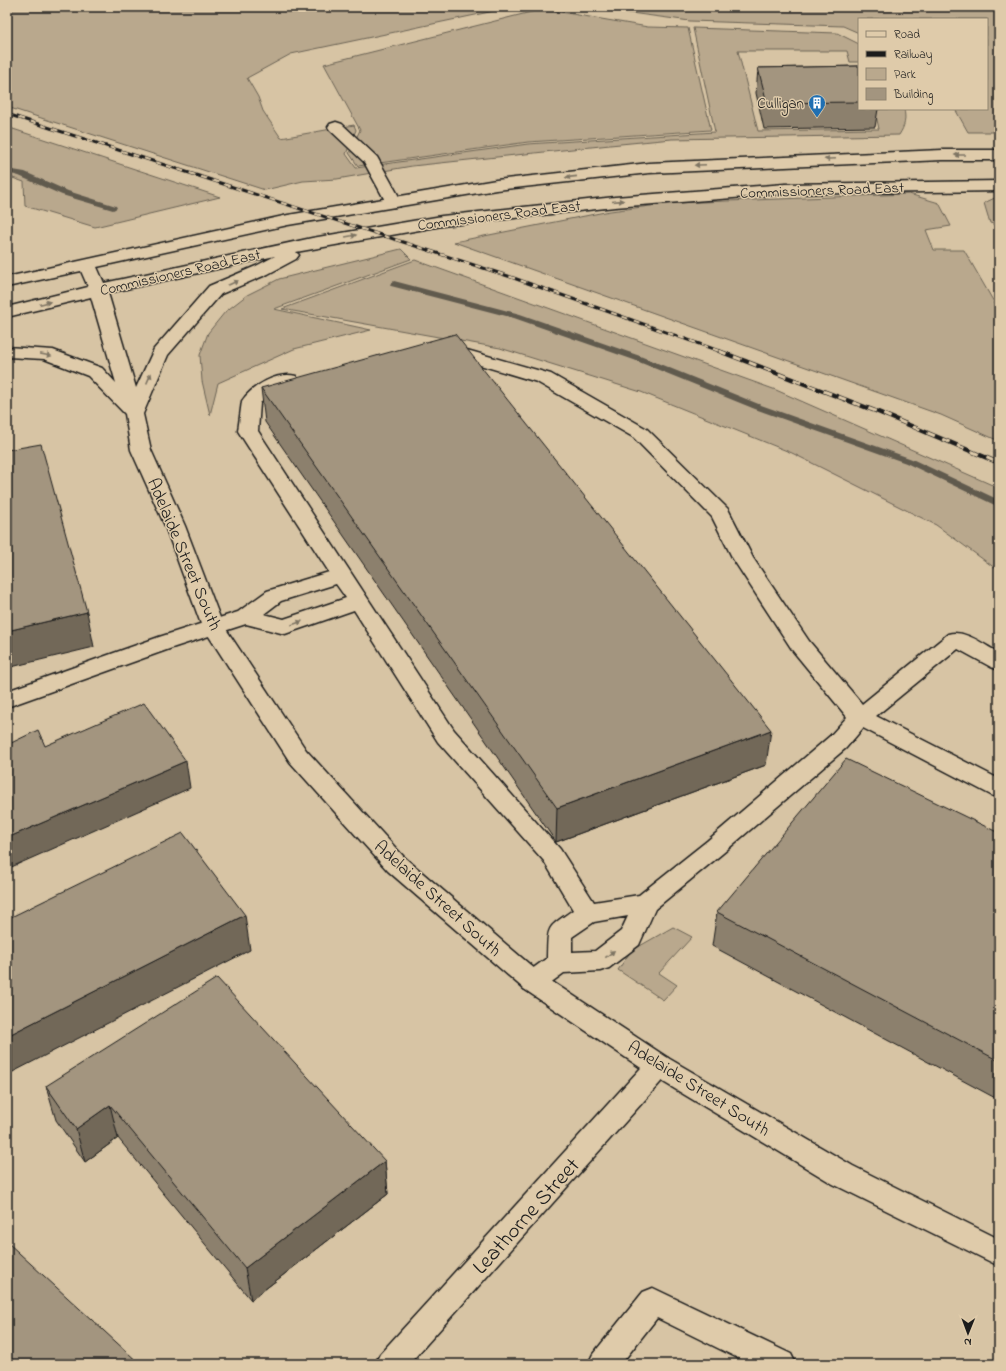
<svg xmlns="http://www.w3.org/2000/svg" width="1006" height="1371" viewBox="0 0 1006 1371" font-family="'Indie Flower',sans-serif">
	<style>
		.green { fill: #b9a88d; stroke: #6a6254 }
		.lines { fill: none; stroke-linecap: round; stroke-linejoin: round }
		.stream { fill: #615a4e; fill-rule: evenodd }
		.minor-casing { stroke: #1c1c1c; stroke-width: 3 }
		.major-casing { stroke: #1c1c1c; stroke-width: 3 }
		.minor { fill: #dfcbaa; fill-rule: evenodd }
		.major { fill: #dfcbaa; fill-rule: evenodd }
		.rail-far1-casing { stroke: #1c1c1c; stroke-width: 3 }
		.rail-casing { stroke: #1c1c1c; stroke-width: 4.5 }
		.rail-far1 { stroke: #dfcbaa; stroke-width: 2; stroke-dasharray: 6; stroke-linecap: butt }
		.rail { stroke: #dfcbaa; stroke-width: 3; stroke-dasharray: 8; stroke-linecap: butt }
		.wall { fill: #8c806d; stroke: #1c1c1c }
		.shaded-wall { fill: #726859; stroke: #1c1c1c }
		.building { fill: #a3957f; stroke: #1c1c1c }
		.oneway { fill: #7e7463 }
		.labels { text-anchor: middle; stroke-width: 3; stroke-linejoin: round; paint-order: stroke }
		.far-poi-label { font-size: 15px; fill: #1c1c1c; stroke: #dfcbaa; text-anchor: end }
		.far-street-label { font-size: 15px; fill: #1c1c1c; stroke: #dfcbaa }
		.street-label { font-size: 18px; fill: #1c1c1c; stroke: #dfcbaa }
		.near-street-label { font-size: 22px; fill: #1c1c1c; stroke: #dfcbaa }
	</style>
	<rect width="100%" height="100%" fill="#d7c4a4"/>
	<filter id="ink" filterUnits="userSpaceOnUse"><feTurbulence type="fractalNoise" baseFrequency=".025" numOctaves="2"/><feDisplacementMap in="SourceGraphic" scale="8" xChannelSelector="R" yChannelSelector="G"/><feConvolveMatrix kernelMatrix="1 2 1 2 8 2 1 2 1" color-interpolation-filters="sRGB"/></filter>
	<g filter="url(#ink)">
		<path class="green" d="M7,7H513L291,54L247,78L258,97L263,111L281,138L354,125L356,130L346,154L356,168L528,144L715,132L693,28L837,33L859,44V62H850L847,51H738L758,131L879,129L875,111L881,109H904C906,119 905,126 899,135L672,139L610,145L412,166L337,179L303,181L265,190L7,107Z
			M586,7H999V132H968L955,109H987V19H859V33L843,26L690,21Z
			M543,9L648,27L688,28L711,130L528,142L358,166L349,153L360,130L324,64Z
			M7,127L220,197L95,227L25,206L24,182L7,176Z
			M909,194L939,203L951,226L926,230L934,250H964L999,311V441L941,415L454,242L610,211L675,203Z
			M999,196V226L990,223L984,203Z
			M401,249L411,259L274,309L371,330L294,349L218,383L210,415L202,381L200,355L208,333L225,312L247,295L279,279Z
			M415,260L776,390L999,488V571L936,525L792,453L641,392L500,348L282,309Z
			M673,927L692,937L659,973L677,985L663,1000L618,970L631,951Z"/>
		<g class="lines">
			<path class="stream" d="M7,169L25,172L68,191L116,206L117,208L113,210L62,195L19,176L7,173Z
				M394,281L520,314L640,356L761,405L912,459L999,500V507L906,463L755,409L634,360L514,318L391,286L390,284Z"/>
			<g class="minor-casing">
				<path id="minor" d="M336,122L342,124L377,157L402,202L400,206L394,207L388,206L364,162L330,130L328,127L330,124Z
					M446,344L551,374L647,429L728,509L753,558L809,641L862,704L948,634C965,629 984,645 999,653V670L991,667L958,649L876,716L999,779V798L991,795L863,728L846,748L723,853L655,909L639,945L609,968L600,971L564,973L542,989L533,992L524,989L520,982L524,975L547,958C548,925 546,929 573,910L544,861L438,742L354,610L285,634L246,624L175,647L7,707V691L159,637L238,612L267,591L329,572L238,431L242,401C252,386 277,371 296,376L298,380L296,384L280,388L260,403L258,431L454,730L560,849L594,902L639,895L707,841L830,736L847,717L793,651L733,559L712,517L633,437L537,382L440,353L437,349L440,345ZM336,584L346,598L284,619L264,614L281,601ZM628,916L621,931L595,951L572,952V937L594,922Z
					M659,1055L668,1058L672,1066L668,1074L409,1364H375L380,1354L650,1058Z
					M653,1288L791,1354L796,1364H750L657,1318L621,1364H588L593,1354L643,1292Z"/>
			</g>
			<g class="major-casing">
				<path id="major" d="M942,150H999V160H942L649,173L496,190L288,225L97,267L104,283L312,238L442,216L615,197L785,184L999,181V191L785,194L615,207L442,226L296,252L299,255L296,259L268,274L221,294L168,355L143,414L151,450L185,526L222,623L306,750L404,857L542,975L668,1058L853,1166L999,1239V1266L833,1184L650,1074L524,989L388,871L290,762L201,624L165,526L131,450L125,414L88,376L44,359L7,357V347L53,350L102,368L116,383L91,297L7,317V307L88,287L81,271L7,287V277L288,215L496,180L649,163ZM275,256L256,266L209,286L154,349L136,388L108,293Z"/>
			</g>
			<use href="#minor" class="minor"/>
			<use href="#major" class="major"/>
			<g class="rail-far1-casing">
				<path id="rail-far1" d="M7,114L508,276L722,352"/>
			</g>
			<g class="rail-casing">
				<path id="rail" d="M719,351L878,412L999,463"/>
			</g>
			<use href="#rail-far1" class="rail-far1"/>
			<use href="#rail" class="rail"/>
		</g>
		<path class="wall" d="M859,66V109H878L875,127L764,129L756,93L758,68Z
			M261,388L766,765L556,842L265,422Z
			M999,833V1100L712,946L717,912Z
			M46,1086L385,1161L388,1194L251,1300L118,1138L85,1162L56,1120Z"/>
		<path class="shaded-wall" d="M87,612L94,647L7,668V631Z
			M771,730L766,765L556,842L557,808Z
			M186,761L190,788L7,869V838Z
			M245,915L250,950L7,1075V1036Z
			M110,1105L118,1138L85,1162L76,1129Z
			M385,1161L388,1194L251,1300L245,1268Z"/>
		<path class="building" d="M859,66V102L767,103L758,68Z
			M455,334L771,730L557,808L261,388Z
			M41,444L87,612L7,631V450Z
			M144,703L186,761L7,838V745L38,730L45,746Z
			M846,759L999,833V1061L717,912Z
			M183,833L245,915L7,1036V919Z
			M217,978L385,1161L245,1268L110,1105L76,1129L46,1086Z
			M7,1242L140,1364H7Z"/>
		<defs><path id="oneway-solid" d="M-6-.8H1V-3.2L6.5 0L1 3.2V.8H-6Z"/></defs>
		<g class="oneway">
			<use href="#oneway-solid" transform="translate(960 155) rotate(180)"/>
			<use href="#oneway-solid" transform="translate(830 159) rotate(178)"/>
			<use href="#oneway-solid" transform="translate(700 165) rotate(177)"/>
			<use href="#oneway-solid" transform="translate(571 177) rotate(174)"/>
			<use href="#oneway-solid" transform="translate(618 201) rotate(-5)"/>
			<use href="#oneway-solid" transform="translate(351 236) rotate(-10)"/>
			<use href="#oneway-solid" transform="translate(233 283) rotate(-24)"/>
			<use href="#oneway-solid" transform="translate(45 303) rotate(-14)"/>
			<use href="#oneway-solid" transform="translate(46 355) rotate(11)"/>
			<use href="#oneway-solid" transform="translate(149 378) rotate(-67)"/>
			<use href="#oneway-solid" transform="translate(297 623) rotate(-20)"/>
			<use href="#oneway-solid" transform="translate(610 954) rotate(-38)"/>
		</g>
	</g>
	<defs>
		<g id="building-pin" transform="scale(0.9)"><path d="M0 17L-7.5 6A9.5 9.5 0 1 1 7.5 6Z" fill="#1f6fb2" stroke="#dfcbaa"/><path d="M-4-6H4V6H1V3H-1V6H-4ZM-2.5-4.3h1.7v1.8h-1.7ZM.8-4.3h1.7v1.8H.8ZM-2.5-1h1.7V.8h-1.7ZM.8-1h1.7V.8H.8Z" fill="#fff"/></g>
	</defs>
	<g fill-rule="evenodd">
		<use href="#building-pin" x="817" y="103"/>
	</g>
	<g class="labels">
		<g class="far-poi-label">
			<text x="804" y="108">Culligan</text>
		</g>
		<g class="far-street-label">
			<text transform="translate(822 190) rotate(-2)" y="5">Commissioners Road East</text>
			<text transform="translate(499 215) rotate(-7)" y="5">Commissioners Road East</text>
			<text transform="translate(180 272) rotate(-13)" y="5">Commissioners Road East</text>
		</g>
		<g class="street-label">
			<text transform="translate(185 554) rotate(67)" y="6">Adelaide Street South</text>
			<text transform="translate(438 898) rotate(42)" y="6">Adelaide Street South</text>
			<text transform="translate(699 1088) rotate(32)" y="6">Adelaide Street South</text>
		</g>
		<g class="near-street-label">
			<text transform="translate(525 1215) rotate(-48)" y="8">Leathorne Street</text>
		</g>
	</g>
	<rect width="1006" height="1371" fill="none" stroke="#dfcbaa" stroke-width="24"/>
	<rect x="12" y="12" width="982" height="1347" fill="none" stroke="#1c1c1c" stroke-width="1.5" filter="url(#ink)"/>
	<rect x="858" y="18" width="130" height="92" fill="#dfcbaa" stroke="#918571"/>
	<rect x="866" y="31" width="20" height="6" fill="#dfcbaa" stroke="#918571"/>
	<text x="894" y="38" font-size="12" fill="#1c1c1c">Road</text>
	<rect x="866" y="51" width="20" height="6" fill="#1c1c1c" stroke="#918571"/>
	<text x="894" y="58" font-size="12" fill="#1c1c1c">Railway</text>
	<rect x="866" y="68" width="20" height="12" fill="#b9a88d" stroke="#918571"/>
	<text x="894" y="78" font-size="12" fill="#1c1c1c">Park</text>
	<rect x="866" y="88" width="20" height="12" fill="#a3957f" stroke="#918571"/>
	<text x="894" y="98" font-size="12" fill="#1c1c1c">Building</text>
	<g transform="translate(968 1333) rotate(181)" stroke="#dfcbaa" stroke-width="3" paint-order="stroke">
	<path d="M0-3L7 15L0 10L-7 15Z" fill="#1c1c1c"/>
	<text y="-6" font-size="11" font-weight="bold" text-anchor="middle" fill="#1c1c1c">N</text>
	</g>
</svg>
